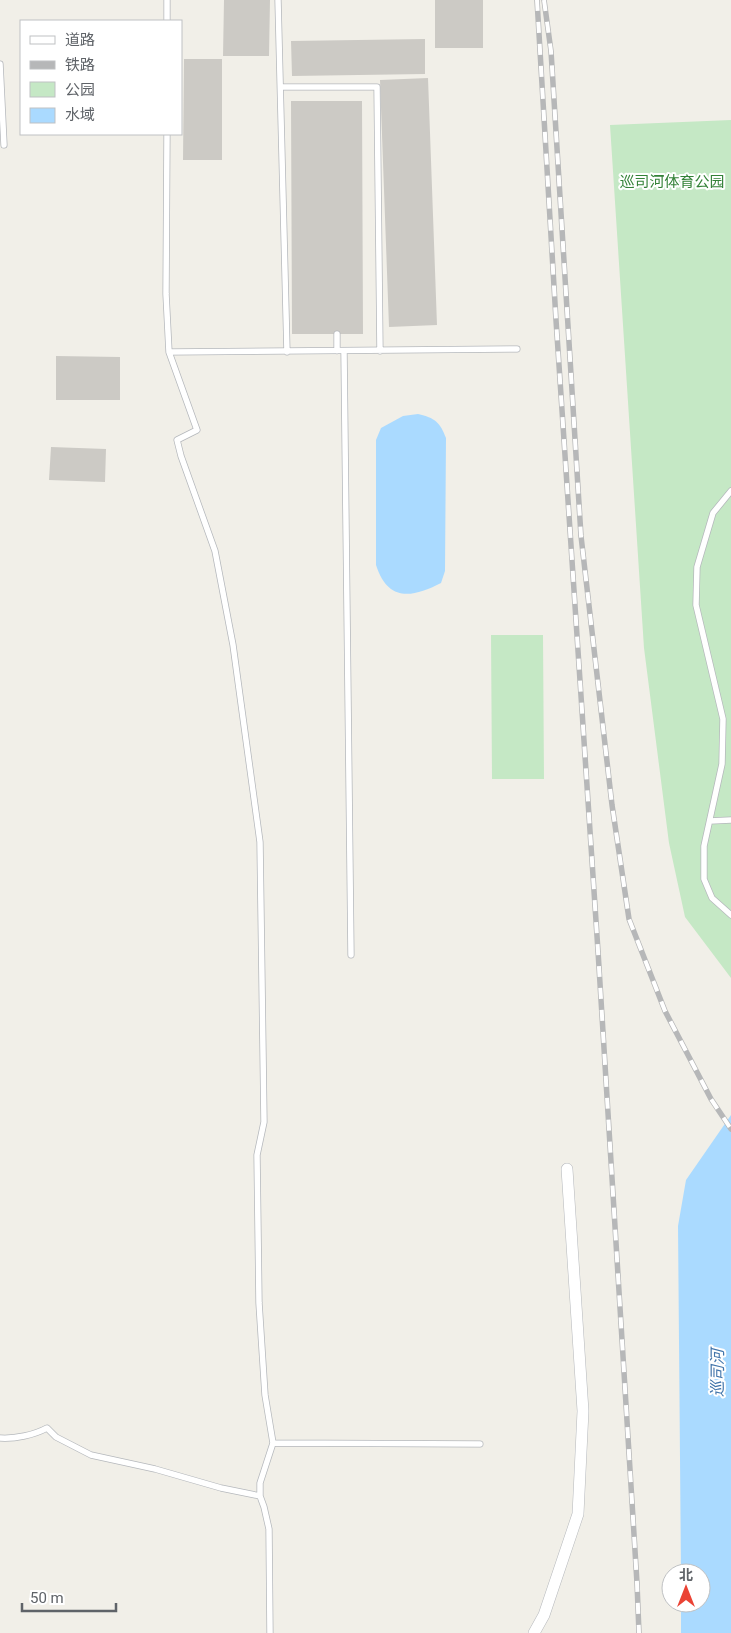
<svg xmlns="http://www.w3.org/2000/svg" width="731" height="1633" viewBox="0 0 731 1633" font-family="Roboto,'Noto Sans SC',sans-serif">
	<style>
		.green { fill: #c5e8c5 }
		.water { fill: #aadaff }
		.building { fill: #cccac5 }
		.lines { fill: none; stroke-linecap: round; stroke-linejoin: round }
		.lane-casing { stroke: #b5b8bc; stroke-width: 7 }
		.street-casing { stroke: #b5b8bc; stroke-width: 12 }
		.lane { stroke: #fff; stroke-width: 5.5 }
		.street { stroke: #fff; stroke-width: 11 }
		.rail-casing { stroke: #b6b7b8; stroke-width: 5.5 }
		.rail { stroke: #fff; stroke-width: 4; stroke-dasharray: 11; stroke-linecap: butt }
		.labels { text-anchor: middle; stroke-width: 4; stroke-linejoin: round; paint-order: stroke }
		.park-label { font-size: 15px; fill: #348238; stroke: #fff }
		.water-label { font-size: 16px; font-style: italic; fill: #4174aa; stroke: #fff }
	</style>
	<rect width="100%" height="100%" fill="#f1efe8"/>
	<path class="green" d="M731,120V978L685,917L669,843L644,648L610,125Z
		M491,635H543L544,779H492Z"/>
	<path class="water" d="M418,414C435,418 440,422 446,438L445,571L441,583C412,598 388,602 376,565V440L381,428L403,416Z
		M731,1115V1633H681V1603H701V1573H681L678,1226L686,1180Z"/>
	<path class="building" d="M224,0H270L269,56H223Z
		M435,0H483V48H435Z
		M425,39V74L292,76L291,41Z
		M184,59H222V160H183Z
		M428,78L437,325L389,327L380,80Z
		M291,101H362L363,334H292Z
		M56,356L120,357V400H56Z
		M51,447L106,449L105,482L49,480Z"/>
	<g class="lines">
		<g class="lane-casing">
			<path id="lane" d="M167,0V21
				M278,0L287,352
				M0,64L4,145
				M281,87H377L380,351
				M167,134L166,294L169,352L197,430L177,440L181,456L215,551L233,645L260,842L264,1122L257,1155L259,1303L265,1395L273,1443L260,1483V1496L264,1507L269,1529L270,1633
				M337,334V351
				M344,351L351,955
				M169,352L517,349
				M731,491L713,513L697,567L696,605L723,719L722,764L704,846V879L712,898L731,915
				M710,821L731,820
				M0,1438C15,1439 34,1435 47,1428L56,1437L91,1455L155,1469L221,1488L260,1496
				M273,1443L480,1444"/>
		</g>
		<g class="street-casing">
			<path id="street" d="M534,1633L544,1615L578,1514L583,1411L567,1169"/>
		</g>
		<use href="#lane" class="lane"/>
		<use href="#street" class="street"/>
		<g class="rail-casing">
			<path id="rail" d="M537,0L556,320L598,951L637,1583L639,1633
				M544,0L551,51L581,536L612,805L629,919L665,1011L711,1099L731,1129"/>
		</g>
		<use href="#rail" class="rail"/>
	</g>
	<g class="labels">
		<g class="park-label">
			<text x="672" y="187">巡司河体育公园</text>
		</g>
		<g class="water-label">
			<text transform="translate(717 1373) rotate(-90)" y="6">巡司河</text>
		</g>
	</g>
	<rect x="20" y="20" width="162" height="115" fill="#ffffff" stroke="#bfc1c3"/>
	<rect x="30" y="36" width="25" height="8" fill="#ffffff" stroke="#bfc1c3"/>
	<text x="65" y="45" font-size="15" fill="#5f6368">道路</text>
	<rect x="30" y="61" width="25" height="8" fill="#b6b7b8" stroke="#bfc1c3"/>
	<text x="65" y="70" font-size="15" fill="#5f6368">铁路</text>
	<rect x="30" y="82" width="25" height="15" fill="#c5e8c5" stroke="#bfc1c3"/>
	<text x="65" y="95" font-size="15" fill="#5f6368">公园</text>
	<rect x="30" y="108" width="25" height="15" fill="#aadaff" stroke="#bfc1c3"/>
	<text x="65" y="120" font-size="15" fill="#5f6368">水域</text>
	<g transform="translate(686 1588)"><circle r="24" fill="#ffffff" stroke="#bfc1c3"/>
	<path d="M0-4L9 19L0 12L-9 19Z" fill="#ea4335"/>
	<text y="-8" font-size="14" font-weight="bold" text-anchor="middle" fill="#5f6368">北</text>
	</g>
	<path d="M22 1603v8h94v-8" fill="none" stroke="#5f6368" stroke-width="2.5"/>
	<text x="30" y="1603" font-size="15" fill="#5f6368" stroke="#ffffff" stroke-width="4" paint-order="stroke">50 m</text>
</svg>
